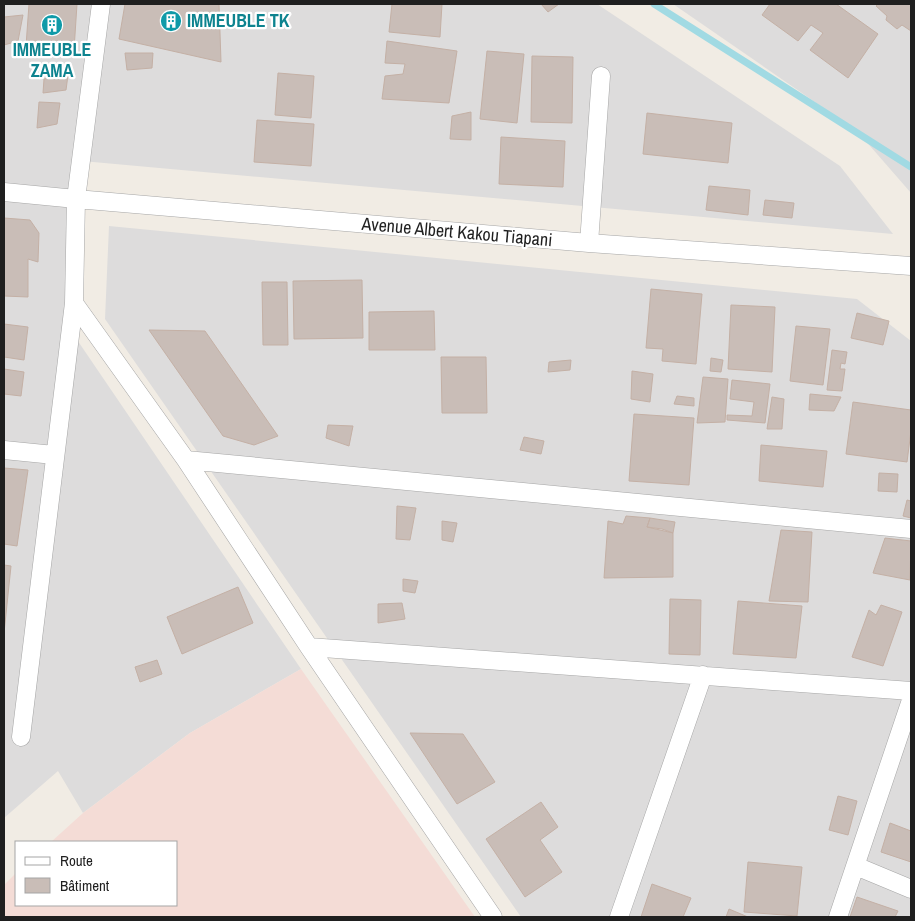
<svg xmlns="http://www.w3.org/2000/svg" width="915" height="921" viewBox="0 0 915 921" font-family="'Archivo Narrow',sans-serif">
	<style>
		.residential { fill: #dddcdc }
		.military { fill: #f4dcd6 }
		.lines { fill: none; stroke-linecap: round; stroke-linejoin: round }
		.stream { stroke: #a1dae3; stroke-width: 7 }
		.building { fill: #c9bdb7; stroke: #c4b0a5 }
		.minor-casing { stroke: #a6a6a6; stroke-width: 19 }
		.minor { stroke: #fff; stroke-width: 18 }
		.labels { text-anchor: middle; stroke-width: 4.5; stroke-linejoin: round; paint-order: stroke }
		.culture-label { font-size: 18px; font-weight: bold; fill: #0d838f; stroke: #fff; text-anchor: start }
		.street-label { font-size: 18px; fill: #1f1f1f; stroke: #fff }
	</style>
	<rect width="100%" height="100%" fill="#f1ece4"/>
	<path class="residential" d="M4,4H597L840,166L893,234L82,161L69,328L301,669L190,733L83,813L58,771L4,818Z
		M673,4H911V193L857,131Z
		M109,226L857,299L911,341V917H521L105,319Z"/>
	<path class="military" d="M301,669L475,917H4V885L16,873V905H176V842H51L83,813L190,733Z"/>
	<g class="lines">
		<path class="stream" d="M654,4L911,167"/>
	</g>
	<path class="building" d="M29,4H77L74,50L26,46Z
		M125,4H219L221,62L119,39Z
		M392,4H442L440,37L389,32Z
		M541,4H559L548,12Z
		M770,4H836L878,34L848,78L810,50L823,33L811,25L798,41L762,15Z
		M878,4H911V31L902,25L897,29L886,20L887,16L876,6Z
		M23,15L18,41L4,45V17Z
		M387,41L457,51L449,103L382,99L385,76L403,74L405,64L385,63Z
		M487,51L524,54L517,123L480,119Z
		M125,53H153L152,68L127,70Z
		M532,56L573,57L572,123L531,122Z
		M278,73L314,76L311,118L275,115Z
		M68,75L66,90L43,93L44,79Z
		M39,102L60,103L57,124L37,128Z
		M471,112V140L450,139L452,116Z
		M647,113L732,123L728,163L643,154Z
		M257,120L314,124L311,166L254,162Z
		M501,137L565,141L563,187L499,184Z
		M709,186L750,190L748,215L706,210Z
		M765,200L794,203L792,218L763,215Z
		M4,218L30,220L39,233L38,262L28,259V297L4,296Z
		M362,280L363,338L294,339L293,281Z
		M262,282H287L288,345H263Z
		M651,289L702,294L696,364L662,361L663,349L646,348Z
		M731,305L775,307L772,372L728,369Z
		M434,311L435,350H369V312Z
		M857,313L889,321L883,345L851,338Z
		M4,324L28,327L24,360L4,357Z
		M796,326L830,329L823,385L790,381Z
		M149,330L205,331L278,436L254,445L223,436Z
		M832,350L847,352L845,364L841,363L840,369H845L842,391L827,390Z
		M441,357H486L487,413H442Z
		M711,358L723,360L721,372L710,371Z
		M571,360L570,370L548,372L549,362Z
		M4,369L24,372L21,396L4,394Z
		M632,371L653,374L650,402L631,399Z
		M703,377L728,379L725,422L697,423Z
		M732,380L770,384L765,423L727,420V415L752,416L754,402L730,399Z
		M810,394L841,397L834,411L809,410Z
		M677,396L694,398V406L674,404Z
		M772,397L784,399L782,429H767Z
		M853,402L911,410V431L907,462L846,454Z
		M634,414L694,418L689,485L629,481Z
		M328,425L353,426L349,446L326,438Z
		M524,437L544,441L541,454L520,450Z
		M761,445L827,451L823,487L759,481Z
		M4,468L28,470L17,546L4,544Z
		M879,473L898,474L897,492L878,491Z
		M907,500L911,501V518L903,516Z
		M397,506L416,508L410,540L396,539Z
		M626,516L650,518L647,527L673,533V577L604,578L608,521L623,524Z
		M650,518L675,522L673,533L662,529L647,527Z
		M442,521L457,523L453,542L442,540Z
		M781,530L812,532L808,602L769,601Z
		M885,538L911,541L910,580L873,573Z
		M4,565L11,566L4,633Z
		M403,579L418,581L415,593L403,591Z
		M238,587L253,623L182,654L167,617Z
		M670,599L701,600L700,655L669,654Z
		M738,601L802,606L796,658L733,654Z
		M402,603L405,619L378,623V604Z
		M881,605L902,612L883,666L852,657L869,610L876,615Z
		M157,660L162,674L140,682L135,667Z
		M410,733L463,734L495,782L457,804Z
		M838,796L857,801L848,835L829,830Z
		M541,802L558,827L540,840L562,872L525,897L486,839Z
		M890,823L911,831V862L881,852Z
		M748,862L802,867L797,916L744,912Z
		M652,884L691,898L683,917H641Z
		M857,897L898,911L895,917H850Z
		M729,909L748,917H726Z"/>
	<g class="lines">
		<g class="minor-casing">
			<path id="minor" d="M4,192L76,199L589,243L911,266
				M589,243L601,76
				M74,303L186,460L309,647L493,917
				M4,450L54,455
				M186,460L911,529
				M309,647L911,691
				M21,737L74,303L76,199L101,4
				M855,868L863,869L911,889
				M619,917L703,675
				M838,917L911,700"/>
		</g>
		<use href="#minor" class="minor"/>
	</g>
	<defs>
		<g id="building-disc" transform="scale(1.125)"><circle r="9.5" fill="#0f9aa8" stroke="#fff"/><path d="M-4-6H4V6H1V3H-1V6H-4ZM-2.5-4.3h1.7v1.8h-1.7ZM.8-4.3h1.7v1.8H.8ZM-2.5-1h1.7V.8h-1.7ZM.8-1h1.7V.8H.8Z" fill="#fff"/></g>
	</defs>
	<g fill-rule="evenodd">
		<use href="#building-disc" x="171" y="21"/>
		<use href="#building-disc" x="52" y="25"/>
	</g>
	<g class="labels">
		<g class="culture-label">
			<text x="187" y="27">IMMEUBLE TK</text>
			<text x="52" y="56" text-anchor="middle">IMMEUBLE<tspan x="52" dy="21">ZAMA</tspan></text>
		</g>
		<g class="street-label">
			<text transform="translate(457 232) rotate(5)" y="6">Avenue Albert Kakou Tiapani</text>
		</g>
	</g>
	<rect width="915" height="921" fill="none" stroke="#1f1f1f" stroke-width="10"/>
	<rect x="15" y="841" width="162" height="65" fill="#ffffff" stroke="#a5a5a5"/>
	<rect x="25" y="857" width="25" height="8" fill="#ffffff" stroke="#a5a5a5"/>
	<text x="60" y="866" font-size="15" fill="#1f1f1f">Route</text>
	<rect x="25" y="878" width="25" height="15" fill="#c9bdb7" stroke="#a5a5a5"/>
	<text x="60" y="891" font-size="15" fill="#1f1f1f">Bâtiment</text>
</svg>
